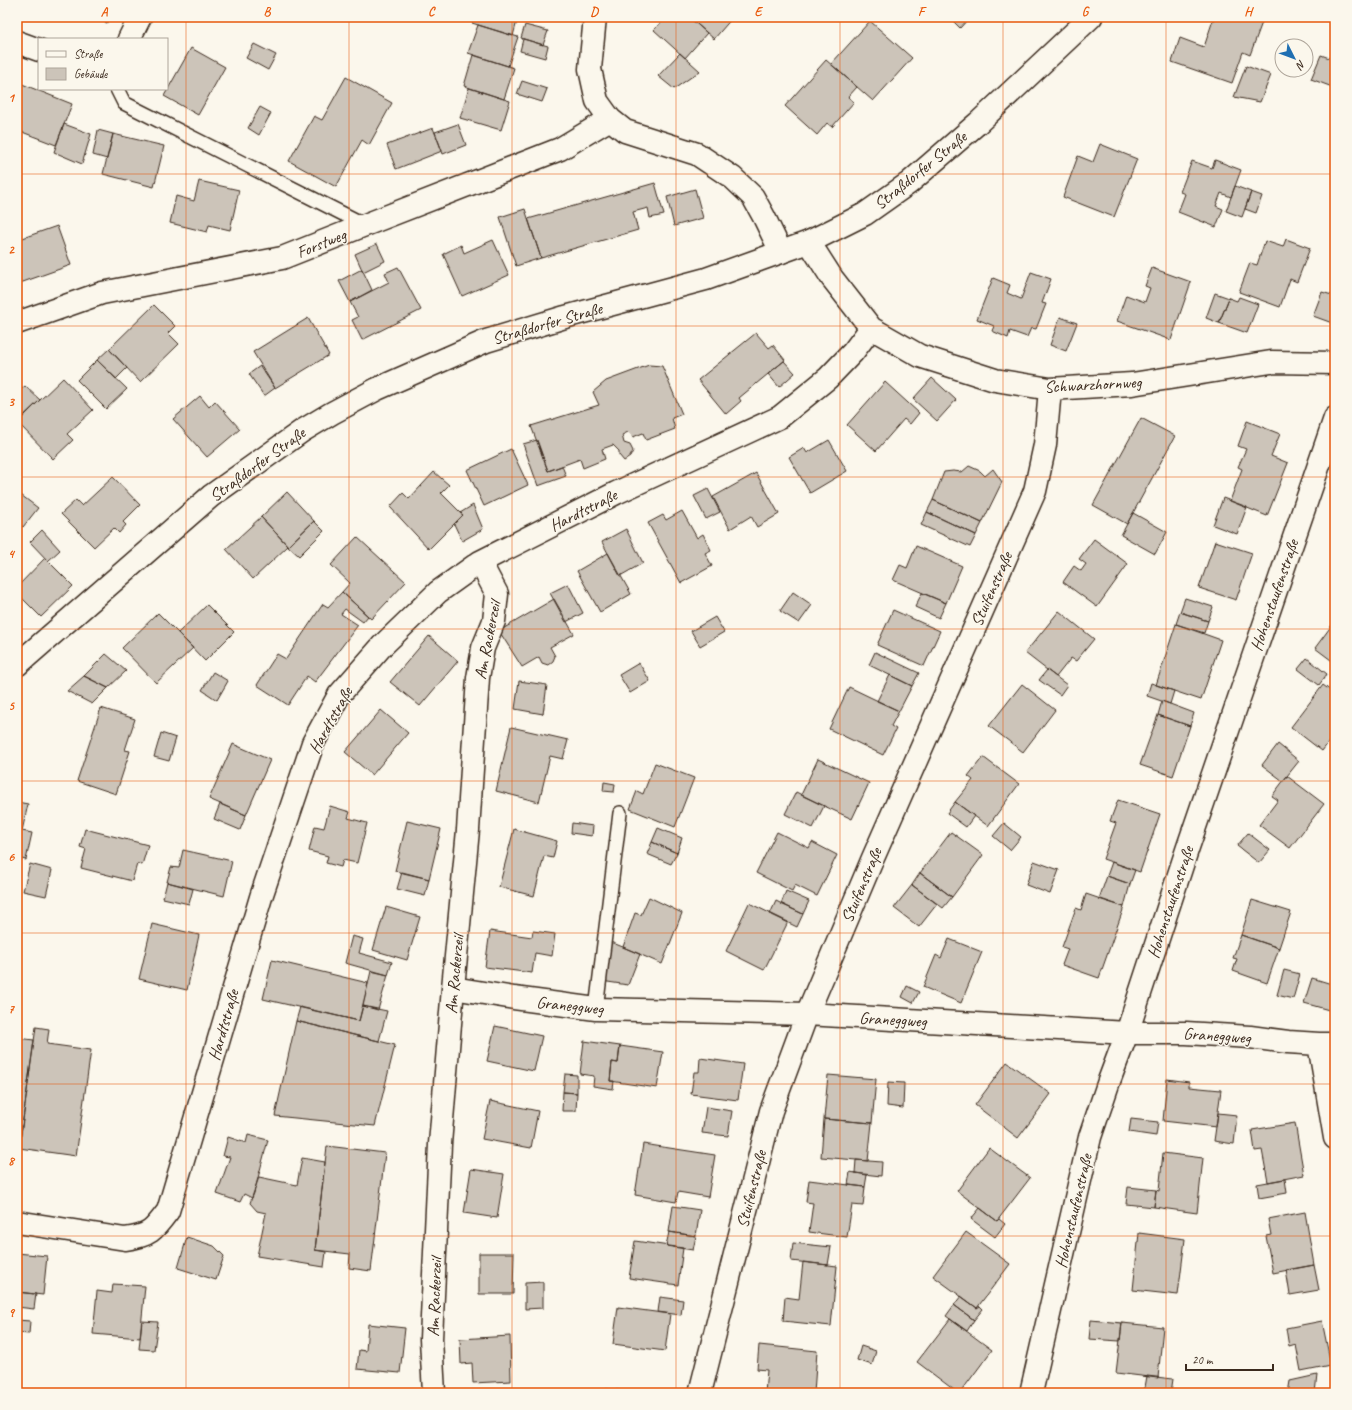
<svg xmlns="http://www.w3.org/2000/svg" width="1352" height="1410" viewBox="0 0 1352 1410" font-family="Caveat,sans-serif">
	<style>
		.building { fill: #ccc4b9; stroke: #3b2a1e }
		.lines { fill: none; stroke-linecap: round; stroke-linejoin: round }
		.lane-casing { stroke: #3b2a1e; stroke-width: 16 }
		.street-casing { stroke: #3b2a1e; stroke-width: 25 }
		.secondary-casing { stroke: #3b2a1e; stroke-width: 25 }
		.lane { stroke: #fbf7ec; stroke-width: 13 }
		.street { stroke: #fbf7ec; stroke-width: 22 }
		.secondary { stroke: #fbf7ec; stroke-width: 22 }
		.grid { fill: none; stroke: #e8590c; stroke-width: 1; stroke-opacity: 0.55 }
		.labels { text-anchor: middle; stroke-width: 3; stroke-linejoin: round; paint-order: stroke }
		.street-label { font-size: 17px; fill: #3b2a1e; stroke: #fbf7ec }
		.neatline { fill: none; stroke: #e8590c; stroke-width: 1.5 }
		.grid-label { font-size: 13px; text-anchor: middle; font-weight: bold; fill: #e8590c }
	</style>
	<rect width="100%" height="100%" fill="#fbf7ec"/>
	<filter id="ink" filterUnits="userSpaceOnUse"><feTurbulence type="fractalNoise" baseFrequency=".025" numOctaves="2"/><feDisplacementMap in="SourceGraphic" scale="8" xChannelSelector="R" yChannelSelector="G"/><feConvolveMatrix kernelMatrix="1 2 1 2 8 2 1 2 1" color-interpolation-filters="sRGB"/></filter>
	<g filter="url(#ink)">
		<path class="building" d="M93,17H109L107,23Z
			M474,17H518L513,36L472,23Z
			M666,17H689L707,33L685,58L654,30Z
			M689,17H733L714,39Z
			M735,17H744L740,21Z
			M949,17H970L960,28Z
			M1214,17H1264L1250,55L1243,52L1232,83L1172,62L1180,38L1204,47Z
			M870,21L912,58L873,101L831,64Z
			M478,25L518,37L508,66L468,53Z
			M525,25L548,31L543,45L521,38Z
			M523,39L548,46L545,58L520,51Z
			M254,44L276,55L268,70L246,58Z
			M191,48L225,67L198,115L164,96Z
			M680,53L700,71L674,89L658,76Z
			M473,55L514,68L504,99L464,86Z
			M1321,55L1335,60V88L1311,79Z
			M826,60L857,87L848,97L854,102L832,127L827,123L817,135L785,106Z
			M1246,66L1271,75L1260,102L1234,97Z
			M346,77L392,103L369,145L362,140L336,187L289,161L314,116L322,120Z
			M522,81L547,89L542,102L517,94Z
			M22,84L72,104L56,145L17,130V95Z
			M469,88L510,101L501,130L460,118Z
			M260,107L271,113L259,135L248,128Z
			M64,124L91,134L82,164L54,152Z
			M458,124L466,145L443,154L435,132Z
			M433,128L442,151L396,169L387,145Z
			M98,130L113,134L107,159L93,155Z
			M113,134L164,146L154,187L103,174Z
			M1100,144L1137,159L1114,217L1063,197L1078,156L1093,162Z
			M1215,160L1241,170L1231,197L1221,193L1216,206L1223,209L1216,227L1178,212L1185,194L1180,192L1192,161L1212,168Z
			M199,181L239,190L230,230L209,225L207,232L170,223L176,196L194,201Z
			M655,183L664,215L650,218L648,208L633,212L638,230L541,258L528,219Z
			M1235,186L1251,192L1242,217L1226,211Z
			M695,189L703,218L674,226L667,197Z
			M1251,192L1262,196L1256,213L1245,209Z
			M525,209L541,258L516,266L500,217Z
			M57,226L71,265L20,283L17,273V240Z
			M1286,239L1310,248L1297,282L1290,279L1280,307L1239,292L1250,263L1257,265L1265,241L1283,247Z
			M493,240L509,275L462,296L443,254L461,245L464,253Z
			M377,244L385,261L363,272L355,254Z
			M398,267L421,310L362,340L352,320L358,317L350,302L389,282L385,273Z
			M1152,268L1191,282L1171,340L1117,321L1126,295L1145,302L1150,288L1145,286Z
			M362,269L372,290L350,302L339,281Z
			M1031,272L1051,279L1042,303L1046,304L1036,329L1031,328L1027,337L1010,331L1008,338L992,331L994,326L977,319L993,278L1010,285L1007,293L1021,299Z
			M17,273L20,283L17,285Z
			M1322,292L1335,296V324L1313,316Z
			M1215,293L1229,298L1219,323L1206,318Z
			M1239,297L1258,304L1247,333L1219,323L1229,298L1237,301Z
			M154,305L175,326L168,333L179,344L140,382L109,349Z
			M1060,317L1077,323L1066,351L1050,345Z
			M308,318L329,355L275,388L253,352Z
			M756,333L769,348L773,345L785,360L739,398L741,401L726,414L698,380Z
			M109,349L127,368L116,379L97,360Z
			M97,360L127,389L106,409L77,380Z
			M784,361L795,373L779,387L768,374Z
			M649,365L662,366L682,414L672,418L675,429L646,440L643,433L633,437L628,432L622,435L624,443L630,445L633,451L630,457L624,461L619,455V451L613,445L602,449L605,459L583,468L580,459L548,471L531,426L599,405L593,392L606,381Z
			M260,366L275,388L264,396L249,374Z
			M63,378L93,410L67,434L73,440L53,459L17,422Z
			M932,378L956,400L937,421L913,399Z
			M885,382L919,413L910,424L904,419L876,451L847,425Z
			M25,386L40,400L22,418L17,412V393Z
			M200,396L209,407L215,401L240,429L207,457L173,419Z
			M1141,418L1175,436L1127,524L1093,505Z
			M1247,421L1280,434L1271,456L1288,463L1267,516L1230,501L1242,469L1238,467L1246,449L1238,446Z
			M537,440L548,471L562,466L566,476L538,486L523,444Z
			M829,440L847,471L810,493L789,457L804,448L807,453Z
			M511,449L528,485L484,506L467,470Z
			M969,466L980,471L985,476L993,469L1002,482L982,523L933,500L944,472L953,471L962,472Z
			M434,472L449,485L441,493L463,515L429,549L390,507L403,493L409,499Z
			M756,473L779,514L757,527L751,516L730,529L713,497Z
			M113,477L140,505L123,522L126,525L119,533L114,528L94,547L61,514L76,500L82,506Z
			M708,489L720,512L706,519L694,496Z
			M17,492L38,508L23,527L17,523Z
			M287,492L314,521L288,546L261,517Z
			M1223,498L1247,507L1237,534L1213,525Z
			M933,500L982,523L976,535L927,512Z
			M473,505L483,529L462,541L454,524L463,515L460,513Z
			M682,511L697,538L703,534L711,550L705,553L712,566L681,583L648,523L663,515L666,520Z
			M927,512L976,535L970,547L921,525Z
			M1133,513L1167,532L1155,554L1121,535Z
			M261,517L288,546L253,579L226,549Z
			M314,521L324,531L299,556L288,546Z
			M626,529L643,563L620,576L602,542Z
			M42,530L60,550L48,561L30,542Z
			M357,537L406,582L371,619L342,592L350,583L331,565Z
			M1094,539L1128,564L1097,607L1063,582L1074,566L1081,571L1086,564L1079,559Z
			M1215,541L1252,553L1236,600L1199,588Z
			M916,546L962,566L946,603L893,580L900,565L907,568Z
			M608,553L631,594L600,612L577,571Z
			M45,558L73,586L41,617L17,593V587Z
			M568,584L583,613L566,622L550,593Z
			M342,592L368,616L363,622L345,609L341,614L358,625L315,682L307,676L288,705L257,685L277,654L286,659L323,604L328,607Z
			M793,592L812,605L799,623L780,611Z
			M922,593L946,603L939,618L915,607Z
			M1185,598L1213,607L1208,621L1180,612Z
			M554,599L574,634L550,647L555,656L553,661L548,665L542,663L539,657L522,667L499,631Z
			M207,605L234,632L205,661L178,633Z
			M893,610L940,631L924,666L877,645Z
			M1059,611L1094,639L1076,661L1071,658L1056,677L1025,653Z
			M1180,612L1208,621L1204,633L1176,624Z
			M158,613L193,648L156,683L122,648Z
			M715,617L724,632L700,646L691,631Z
			M1335,621V663L1315,648Z
			M1176,624L1221,640L1201,700L1156,685Z
			M429,636L458,661L420,706L390,682Z
			M875,652L919,673L912,686L869,665Z
			M106,654L126,671L108,688L84,676Z
			M1307,658L1327,674L1319,685L1298,669Z
			M639,663L650,681L630,693L619,675Z
			M1047,670L1067,685L1060,695L1039,680Z
			M213,672L228,681L217,700L202,690Z
			M890,675L912,686L899,711L877,701Z
			M84,676L108,688L92,704L67,691Z
			M519,681L547,685L543,714L515,709Z
			M1151,683L1174,691L1170,704L1147,696Z
			M1022,684L1055,710L1023,752L989,726Z
			M1323,685L1335,694V734L1322,751L1291,727Z
			M849,687L899,711L891,726L896,729L883,755L829,729Z
			M1162,701L1194,713L1190,726L1158,715Z
			M101,708L135,719L125,750L130,751L116,794L77,781Z
			M381,710L408,733L372,775L345,752Z
			M1158,715L1190,726L1173,776L1140,765Z
			M511,727L568,740L563,759L550,756L539,802L496,791Z
			M161,733L176,738L169,761L154,757Z
			M233,744L270,760L246,815L209,799Z
			M1278,744L1299,761L1283,781L1262,765Z
			M983,757L1019,784L988,826L955,802L973,780L968,776Z
			M818,759L869,783L852,819L801,795Z
			M655,763L694,778L675,827L630,809L637,791L643,794Z
			M1287,776L1324,804L1290,848L1259,825L1278,800L1272,796Z
			M604,782L615,784L614,792L603,791Z
			M796,792L824,806L813,828L785,814Z
			M1118,800L1160,814L1140,872L1103,859L1116,823L1110,821Z
			M17,802L28,804L22,831L32,833L26,860L17,858Z
			M955,802L974,816L966,827L947,813Z
			M220,804L246,815L240,830L214,819Z
			M330,806L350,812L348,818L367,823L357,863L343,860L341,867L326,863L328,856L309,851L315,826L324,828Z
			M407,821L441,829L429,879L395,871Z
			M572,823L593,826L592,836L571,833Z
			M1004,823L1021,837L1010,850L993,836Z
			M658,828L682,838L677,853L652,842Z
			M85,829L148,845L142,865L137,864L132,881L81,868L86,849L80,847Z
			M514,829L557,841L553,858L544,856L534,896L499,887Z
			M777,832L809,848L812,842L837,855L817,896L795,885L792,891L756,873Z
			M951,832L983,855L952,897L920,873Z
			M1248,833L1270,850L1259,863L1237,846Z
			M652,842L677,853L671,864L647,854Z
			M183,850L232,861L224,896L167,882L171,867L179,868Z
			M1034,861L1059,870L1050,894L1026,885Z
			M1112,862L1135,870L1130,884L1107,876Z
			M30,864L52,870L46,896L23,891Z
			M402,872L429,879L425,896L397,889Z
			M920,873L952,897L943,908L912,885Z
			M1107,876L1130,884L1124,907L1099,899Z
			M167,882L193,889L189,904L163,898Z
			M912,885L937,904L919,927L894,908Z
			M786,891L809,901L803,914L781,904Z
			M1086,894L1124,907L1099,978L1062,965L1068,949L1062,947L1076,908L1081,910Z
			M649,897L682,913L662,964L623,947L635,913L641,915Z
			M1252,900L1291,912L1279,948L1241,935Z
			M776,901L803,914L797,927L770,914Z
			M749,903L788,922L764,970L726,951Z
			M386,907L420,917L407,960L373,950Z
			M152,924L199,935L187,990L139,979Z
			M490,931L532,937L533,931L555,934L552,956L535,953L532,973L485,967Z
			M1241,935L1279,948L1267,983L1233,971L1237,959L1233,958Z
			M352,936L363,939L359,953L392,962L388,975L345,963Z
			M949,939L982,952L961,1003L923,987L936,955L941,958Z
			M608,941L640,954L628,985L601,981Z
			M272,960L368,983L359,1021L263,999Z
			M1284,970L1300,974L1293,999L1277,995Z
			M371,971L388,975L378,1010L363,1006Z
			M1312,978L1335,985V991L1329,1010L1304,1003Z
			M907,986L919,992L913,1003L902,997Z
			M363,1006L387,1011L379,1041L296,1021L300,1007L359,1021Z
			M296,1021L395,1045L375,1126L275,1116Z
			M495,1026L542,1036L534,1071L487,1061Z
			M36,1027L49,1029L47,1044L91,1050L76,1156L19,1148Z
			M17,1038L34,1040L19,1148H17Z
			M584,1041L620,1046L618,1063L612,1062L610,1081H614L613,1089L593,1086L594,1076L580,1074Z
			M620,1046L663,1052L657,1088L610,1081L612,1062L618,1063Z
			M700,1058L743,1064L738,1100L691,1094L694,1072H699Z
			M1007,1062L1051,1094L1018,1138L975,1105Z
			M565,1074L577,1075V1093L563,1092Z
			M828,1075L876,1079L872,1123L824,1119Z
			M1167,1079L1189,1082V1087L1221,1090L1216,1127L1163,1121Z
			M888,1082L904,1083L903,1108L887,1106Z
			M563,1092L577,1093L576,1111H562Z
			M490,1101L538,1111L531,1148L482,1139Z
			M706,1107L732,1111L728,1136L702,1133Z
			M1218,1113L1237,1115L1234,1144L1214,1141Z
			M824,1119L872,1123L868,1161L821,1157Z
			M1131,1119L1158,1122L1156,1136L1129,1132Z
			M1295,1123L1304,1175L1268,1182L1262,1150L1255,1151L1252,1130Z
			M248,1135L268,1140L254,1193L252,1198L244,1194L240,1202L217,1194L230,1157L223,1156L228,1137L246,1143Z
			M643,1144L715,1155L708,1197L678,1192L676,1202L635,1195Z
			M327,1146L385,1153L371,1271L349,1268L350,1254L315,1250Z
			M989,1148L1030,1178L997,1221L957,1191Z
			M1163,1153L1203,1158L1197,1213L1154,1207L1156,1190L1159,1191Z
			M302,1158L325,1162L315,1250L326,1252L324,1267L257,1256L266,1213L257,1211L250,1203L259,1177L297,1185Z
			M856,1160L882,1162L881,1176L855,1173Z
			M471,1169L504,1174L497,1218L464,1213Z
			M850,1172L867,1175L865,1187L848,1185Z
			M1285,1179L1287,1193L1259,1198L1257,1184Z
			M809,1180L865,1187L863,1206L852,1205L847,1237L809,1232L813,1203L806,1202Z
			M1128,1187L1156,1190L1154,1207L1126,1204Z
			M673,1206L700,1210L696,1236L669,1232Z
			M980,1208L997,1221L999,1219L1005,1224L995,1237L971,1219Z
			M1305,1212L1314,1265L1273,1273L1266,1236L1271,1235L1268,1219Z
			M669,1232L696,1236L693,1250L666,1246Z
			M966,1232L1010,1264L977,1308L933,1276Z
			M1139,1233L1185,1239L1178,1295L1133,1290Z
			M187,1237L214,1246L224,1256L216,1280L178,1268Z
			M635,1241L683,1248L678,1285L629,1278Z
			M793,1243L831,1247L828,1265L791,1261Z
			M17,1253L47,1256L43,1295L17,1292Z
			M479,1253H514L513,1294H479Z
			M803,1262L837,1266L831,1326L783,1321L785,1297L799,1299Z
			M1314,1265L1319,1290L1290,1295L1286,1270Z
			M543,1282V1308L525,1309V1283Z
			M113,1284L145,1286L140,1338L93,1334L97,1291L112,1293Z
			M17,1292L36,1294L34,1309L17,1307Z
			M961,1296L977,1308L980,1306L983,1309L974,1320L954,1305Z
			M660,1297L683,1300L681,1315L658,1312Z
			M954,1305L974,1320L967,1331L946,1316Z
			M618,1307L670,1314L665,1351L613,1344Z
			M950,1319L992,1350L960,1393H958L917,1362Z
			M17,1320L30,1321L29,1334L17,1333Z
			M1091,1320L1122,1323L1120,1341L1089,1339Z
			M142,1321L158,1322L154,1350L139,1349Z
			M1322,1321L1331,1365L1301,1371L1296,1345L1289,1347L1286,1328Z
			M1122,1323L1163,1327L1158,1378L1116,1373Z
			M368,1324L405,1328L400,1373L357,1369L359,1350L366,1351Z
			M510,1336L511,1381L473,1383L472,1363L461,1364L460,1339Z
			M759,1345L817,1351L814,1393H765L767,1370L757,1369Z
			M861,1346L876,1351L872,1365L857,1360Z
			M1317,1375L1315,1393H1288L1290,1381Z
			M1147,1376L1173,1379L1171,1393H1144Z
			M606,1389L645,1393H606Z"/>
		<g class="lines">
			<g class="lane-casing">
				<path id="lane" d="M117,89L124,103L365,225
					M596,1009L620,813"/>
			</g>
			<g class="street-casing">
				<path id="street" d="M595,17L590,69L597,101L610,119L625,131L697,154L733,178L753,197L764,217L781,252
					M129,39L140,17
					M17,42L39,50
					M809,242L832,278L871,328L920,356L995,380L1050,389L1132,384L1271,362L1335,363
					M17,323L102,293L282,258L365,225L560,149L610,119
					M453,988L514,998L596,1009L807,1014L1127,1033H1186L1250,1037L1288,1042L1319,1044H1335
					M1319,1044L1335,1138
					M17,1222L125,1239C150,1236 154,1230 168,1211L261,897L313,743L339,695L382,646L438,592L480,562L616,493L780,417L828,378L853,352L871,328
					M434,1393L431,1339L440,1144L453,988L468,830L478,678L483,648L494,621L497,594L480,562
					M700,1393L771,1111L807,1014L873,858L1035,491L1045,445L1050,389
					M1031,1393L1090,1137L1109,1081L1127,1033L1187,850L1335,418"/>
			</g>
			<g class="secondary-casing">
				<path id="secondary" d="M17,665L211,496L302,431L332,413L377,389L486,341L565,317L706,279L809,242L865,214L909,183L978,123L1091,17"/>
			</g>
			<use href="#lane" class="lane"/>
			<use href="#street" class="street"/>
			<use href="#secondary" class="secondary"/>
		</g>
	</g>
	<path class="grid" d="M186,17V1393M349,17V1393M512,17V1393M676,17V1393M840,17V1393M1003,17V1393M1166,17V1393M17,174H1335M17,326H1335M17,477H1335M17,629H1335M17,781H1335M17,933H1335M17,1084H1335M17,1236H1335"/>
	<g class="labels">
		<g class="street-label">
			<text transform="translate(920 170) rotate(-39)" y="6">Straßdorfer Straße</text>
			<text transform="translate(321 243) rotate(-22)" y="6">Forstweg</text>
			<text transform="translate(547 323) rotate(-16)" y="6">Straßdorfer Straße</text>
			<text transform="translate(1093 384) rotate(-3)" y="6">Schwarzhornweg</text>
			<text transform="translate(257 464) rotate(-36)" y="6">Straßdorfer Straße</text>
			<text transform="translate(583 510) rotate(-27)" y="6">Hardtstraße</text>
			<text transform="translate(991 589) rotate(-66)" y="6">Stuifenstraße</text>
			<text transform="translate(1274 595) rotate(-71)" y="6">Hohenstaufenstraße</text>
			<text transform="translate(487 640) rotate(-79)" y="6">Am Rackerzeil</text>
			<text transform="translate(330 720) rotate(-61)" y="6">Hardtstraße</text>
			<text transform="translate(861 885) rotate(-67)" y="6">Stuifenstraße</text>
			<text transform="translate(1170 902) rotate(-72)" y="6">Hohenstaufenstraße</text>
			<text transform="translate(454 974) rotate(-85)" y="6">Am Rackerzeil</text>
			<text transform="translate(570 1005) rotate(6)" y="6">Graneggweg</text>
			<text transform="translate(893 1019) rotate(3)" y="6">Graneggweg</text>
			<text transform="translate(223 1025) rotate(-74)" y="6">Hardtstraße</text>
			<text transform="translate(1217 1035) rotate(4)" y="6">Graneggweg</text>
			<text transform="translate(751 1189) rotate(-76)" y="6">Stuifenstraße</text>
			<text transform="translate(1073 1211) rotate(-77)" y="6">Hohenstaufenstraße</text>
			<text transform="translate(434 1297) rotate(-88)" y="6">Am Rackerzeil</text>
		</g>
	</g>
	<rect width="1352" height="1410" fill="none" stroke="#fbf7ec" stroke-width="44"/>
	<rect x="38" y="38" width="130" height="52" fill="#fbf7ec" stroke="#aea59a"/>
	<rect x="46" y="51" width="20" height="6" fill="#fbf7ec" stroke="#aea59a"/>
	<text x="74" y="58" font-size="12" fill="#3b2a1e">Straße</text>
	<rect x="46" y="68" width="20" height="12" fill="#ccc4b9" stroke="#aea59a"/>
	<text x="74" y="78" font-size="12" fill="#3b2a1e">Gebäude</text>
	<g transform="translate(1294 58) rotate(132)"><circle r="19" fill="#fbf7ec" stroke="#aea59a"/>
	<path d="M0-3L7 15L0 10L-7 15Z" fill="#1f6fb2"/>
	<text y="-6" font-size="11" font-weight="bold" text-anchor="middle" fill="#3b2a1e">N</text>
	</g>
	<path d="M1186 1364v6h87v-6" fill="none" stroke="#3b2a1e" stroke-width="2"/>
	<text x="1192" y="1364" font-size="12" fill="#3b2a1e" stroke="#fbf7ec" stroke-width="3" paint-order="stroke">20 m</text>
	<rect x="22" y="22" width="1308" height="1366" class="neatline"/>
	<g class="grid-label">
		<text x="104" y="16">A</text>
		<text x="267" y="16">B</text>
		<text x="431" y="16">C</text>
		<text x="594" y="16">D</text>
		<text x="758" y="16">E</text>
		<text x="921" y="16">F</text>
		<text x="1085" y="16">G</text>
		<text x="1248" y="16">H</text>
		<text x="11" y="102">1</text>
		<text x="11" y="254">2</text>
		<text x="11" y="406">3</text>
		<text x="11" y="558">4</text>
		<text x="11" y="710">5</text>
		<text x="11" y="861">6</text>
		<text x="11" y="1013">7</text>
		<text x="11" y="1165">8</text>
		<text x="11" y="1317">9</text>
	</g>
</svg>
